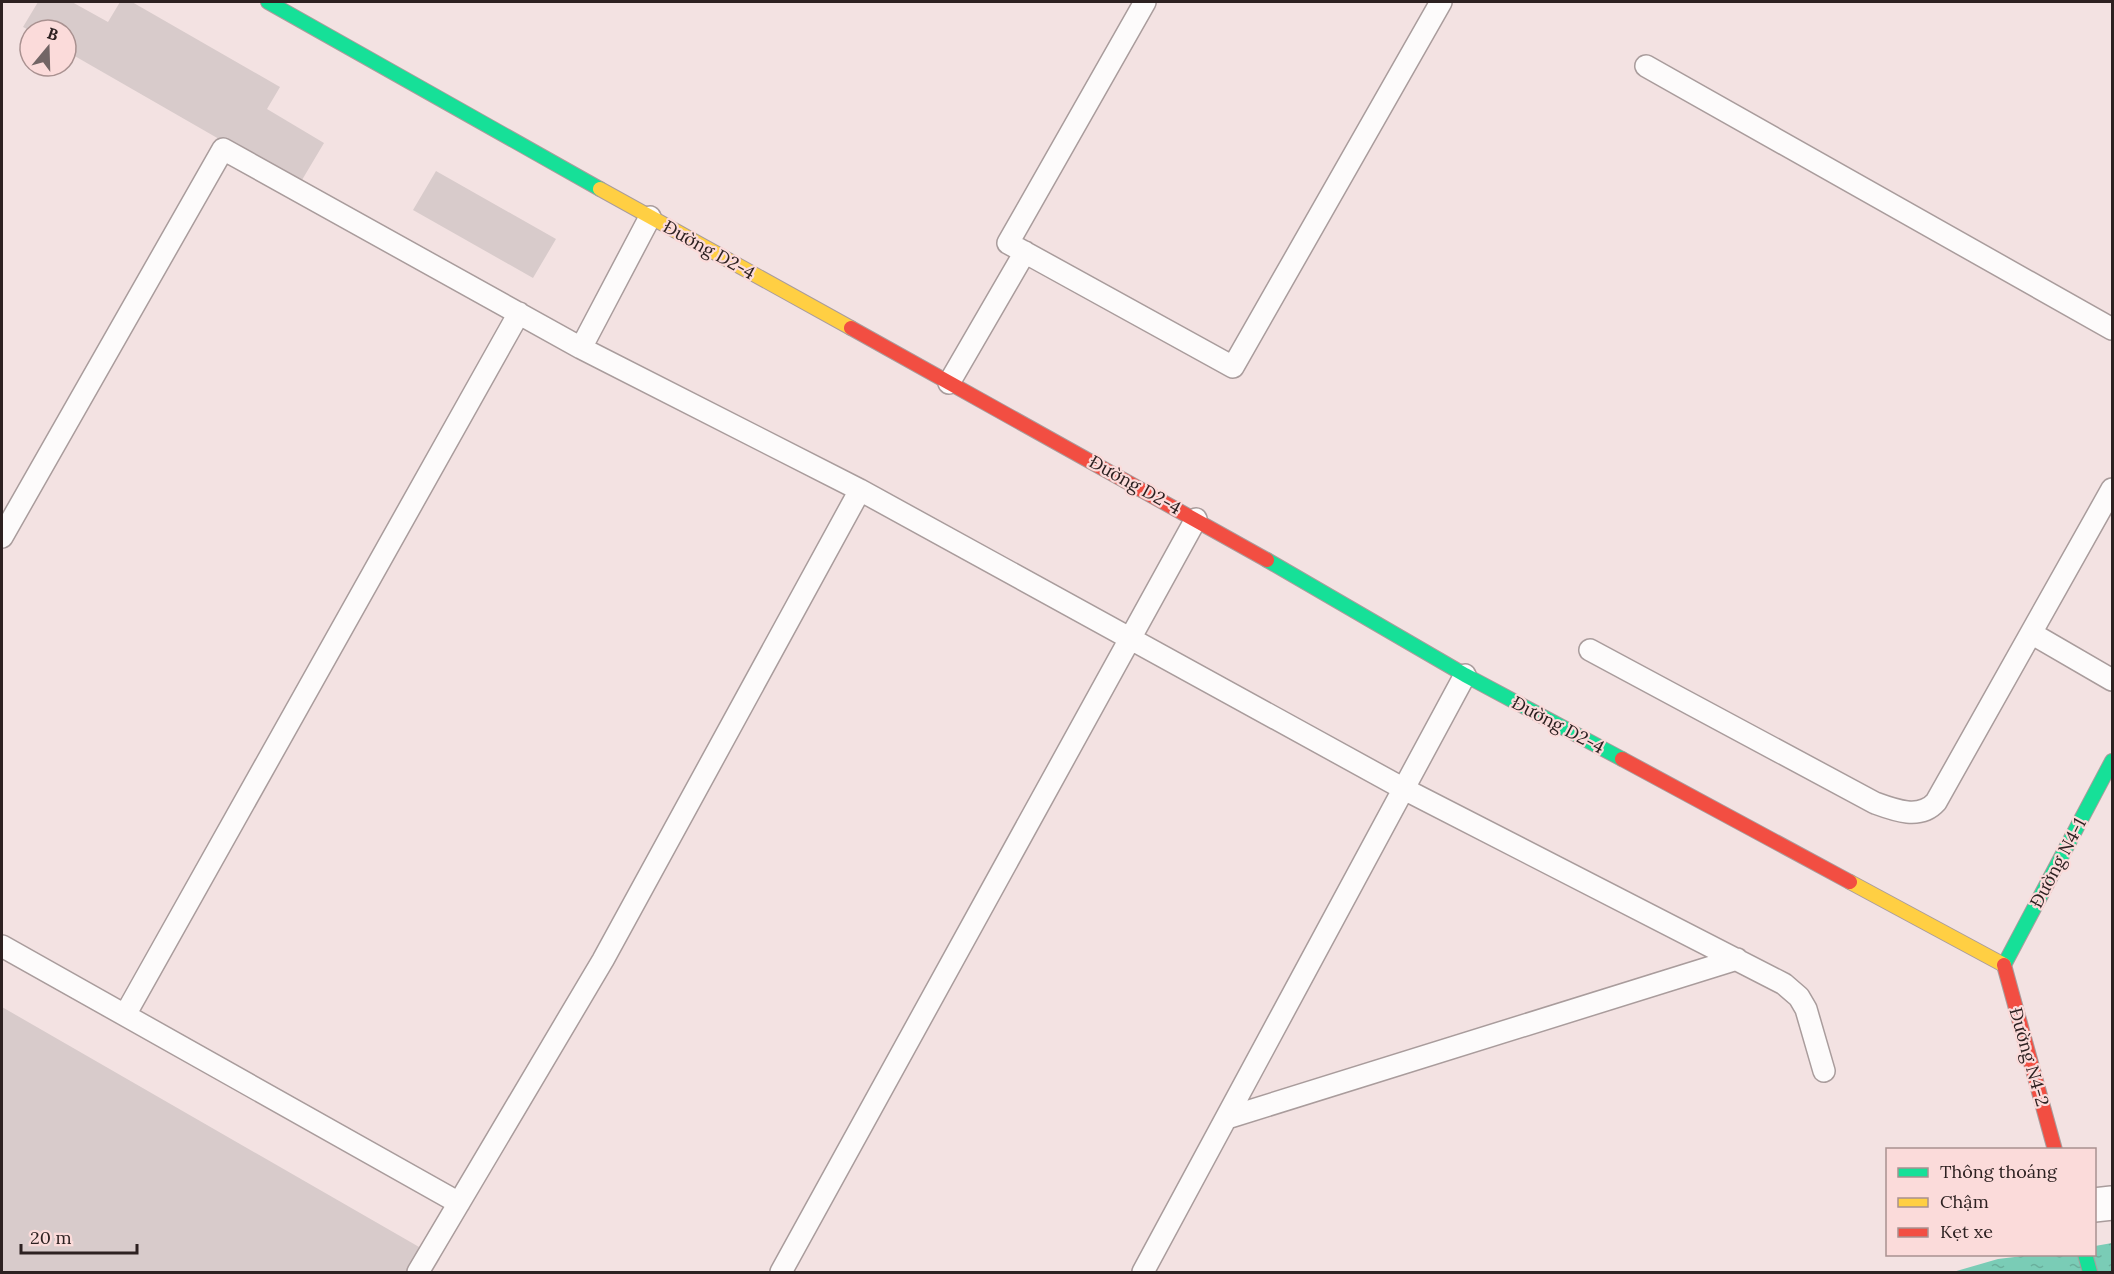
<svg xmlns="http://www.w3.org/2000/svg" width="2114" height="1274" viewBox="0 0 2114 1274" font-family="Lora,serif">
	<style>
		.water { fill: url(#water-ripples) }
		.building { fill: #d8cbcb }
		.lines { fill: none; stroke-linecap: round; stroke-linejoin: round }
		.lane-casing { stroke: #a99c9c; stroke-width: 24 }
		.street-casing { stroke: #a99c9c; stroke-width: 36 }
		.fast-casing { stroke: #a99c9c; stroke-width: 16 }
		.slow-casing { stroke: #a99c9c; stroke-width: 16 }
		.jam-casing { stroke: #a99c9c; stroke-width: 16 }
		.lane { stroke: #fdfbfb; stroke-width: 21 }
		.street { stroke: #fdfbfb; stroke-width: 33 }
		.fast { stroke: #16e098; stroke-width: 14 }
		.slow { stroke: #ffcf43; stroke-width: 14 }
		.jam { stroke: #f24e42; stroke-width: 14 }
		.labels { text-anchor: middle; stroke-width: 4.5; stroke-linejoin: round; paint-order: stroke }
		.street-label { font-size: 18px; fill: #2d2121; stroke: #fbdbda }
	</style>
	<defs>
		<pattern id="water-ripples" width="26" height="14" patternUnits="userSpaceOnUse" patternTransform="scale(1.5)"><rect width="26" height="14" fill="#7accb6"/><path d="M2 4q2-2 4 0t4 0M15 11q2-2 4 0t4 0" fill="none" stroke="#6aaf9c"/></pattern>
	</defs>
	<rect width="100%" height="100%" fill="#f3e2e2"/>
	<path class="water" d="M2112,1243V1272H1953L1998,1259L2031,1255L2094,1254L2095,1246Z"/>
	<path class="building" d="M38,2H72L108,22L120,2H132L280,87L267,109L324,143L299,185L66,51V30H29L23,27Z
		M436,171L556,239L533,278L413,210Z
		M2,1007L440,1259L432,1272H2Z"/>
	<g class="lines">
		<g class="lane-casing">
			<path id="lane" d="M1145,2L1008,243L1233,367L1441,2
				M1646,66L2112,329
				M581,348L650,217
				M949,383L1025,252
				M860,490L1404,789L1784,984L1799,997L1806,1009L1824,1071
				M2,537L223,149L581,348L860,490L603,960L418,1272
				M2031,633L2112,680
				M1590,650L1875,803C1894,810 1920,820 1936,802L2112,489
				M2,946L459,1203
				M125,1015L519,313
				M1227,1118L1737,959
				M781,1272L1196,519
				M1143,1272L1465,675"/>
		</g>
		<g class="street-casing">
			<path id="street" d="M2094,1205L2112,1203"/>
		</g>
		<g class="fast-casing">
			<path id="fast" d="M268,2L600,189
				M1267,560L1465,675L1622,759
				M2004,965L2112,761
				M2085,1254L2090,1272"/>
		</g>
		<g class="slow-casing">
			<path id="slow" d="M600,189L851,328
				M1850,882L2004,965"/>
		</g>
		<g class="jam-casing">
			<path id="jam" d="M851,328L1267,560
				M1622,759L1850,882
				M2004,965L2055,1150"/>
		</g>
		<use href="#lane" class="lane"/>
		<use href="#street" class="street"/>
		<use href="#fast" class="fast"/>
		<use href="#slow" class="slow"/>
		<use href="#jam" class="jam"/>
	</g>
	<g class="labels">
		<g class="street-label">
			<text transform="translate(709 250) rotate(29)" y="6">Đường D2-4</text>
			<text transform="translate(1135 485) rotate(29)" y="6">Đường D2-4</text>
			<text transform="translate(1558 725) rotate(28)" y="6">Đường D2-4</text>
			<text transform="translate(2058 863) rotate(-62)" y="6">Đường N4-1</text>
			<text transform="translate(2029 1057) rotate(74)" y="6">Đường N4-2</text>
		</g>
	</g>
	<rect width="2114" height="1274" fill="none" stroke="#2d2121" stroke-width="6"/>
	<rect x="1886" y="1148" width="210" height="108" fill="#fbdbda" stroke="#a99190" stroke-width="1.5"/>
	<rect x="1898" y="1168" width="30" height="9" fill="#16e098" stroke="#a99190" stroke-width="1.5"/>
	<text x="1940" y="1178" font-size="18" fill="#2d2121">Thông thoáng</text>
	<rect x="1898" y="1198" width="30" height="9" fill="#ffcf43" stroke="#a99190" stroke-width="1.5"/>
	<text x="1940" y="1208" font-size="18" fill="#2d2121">Chậm</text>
	<rect x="1898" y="1228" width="30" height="9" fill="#f24e42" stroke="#a99190" stroke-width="1.5"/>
	<text x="1940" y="1238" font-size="18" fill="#2d2121">Kẹt xe</text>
	<g transform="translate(48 48) rotate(19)"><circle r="28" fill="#fbdbda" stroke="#a99190" stroke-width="1.5"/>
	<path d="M0-4.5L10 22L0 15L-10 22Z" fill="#726565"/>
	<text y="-9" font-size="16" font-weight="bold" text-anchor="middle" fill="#2d2121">B</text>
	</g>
	<path d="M21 1244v9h116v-9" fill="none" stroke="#2d2121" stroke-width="3"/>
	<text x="30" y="1244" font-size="18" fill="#2d2121" stroke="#fbdbda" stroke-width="4.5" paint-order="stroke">20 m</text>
</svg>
